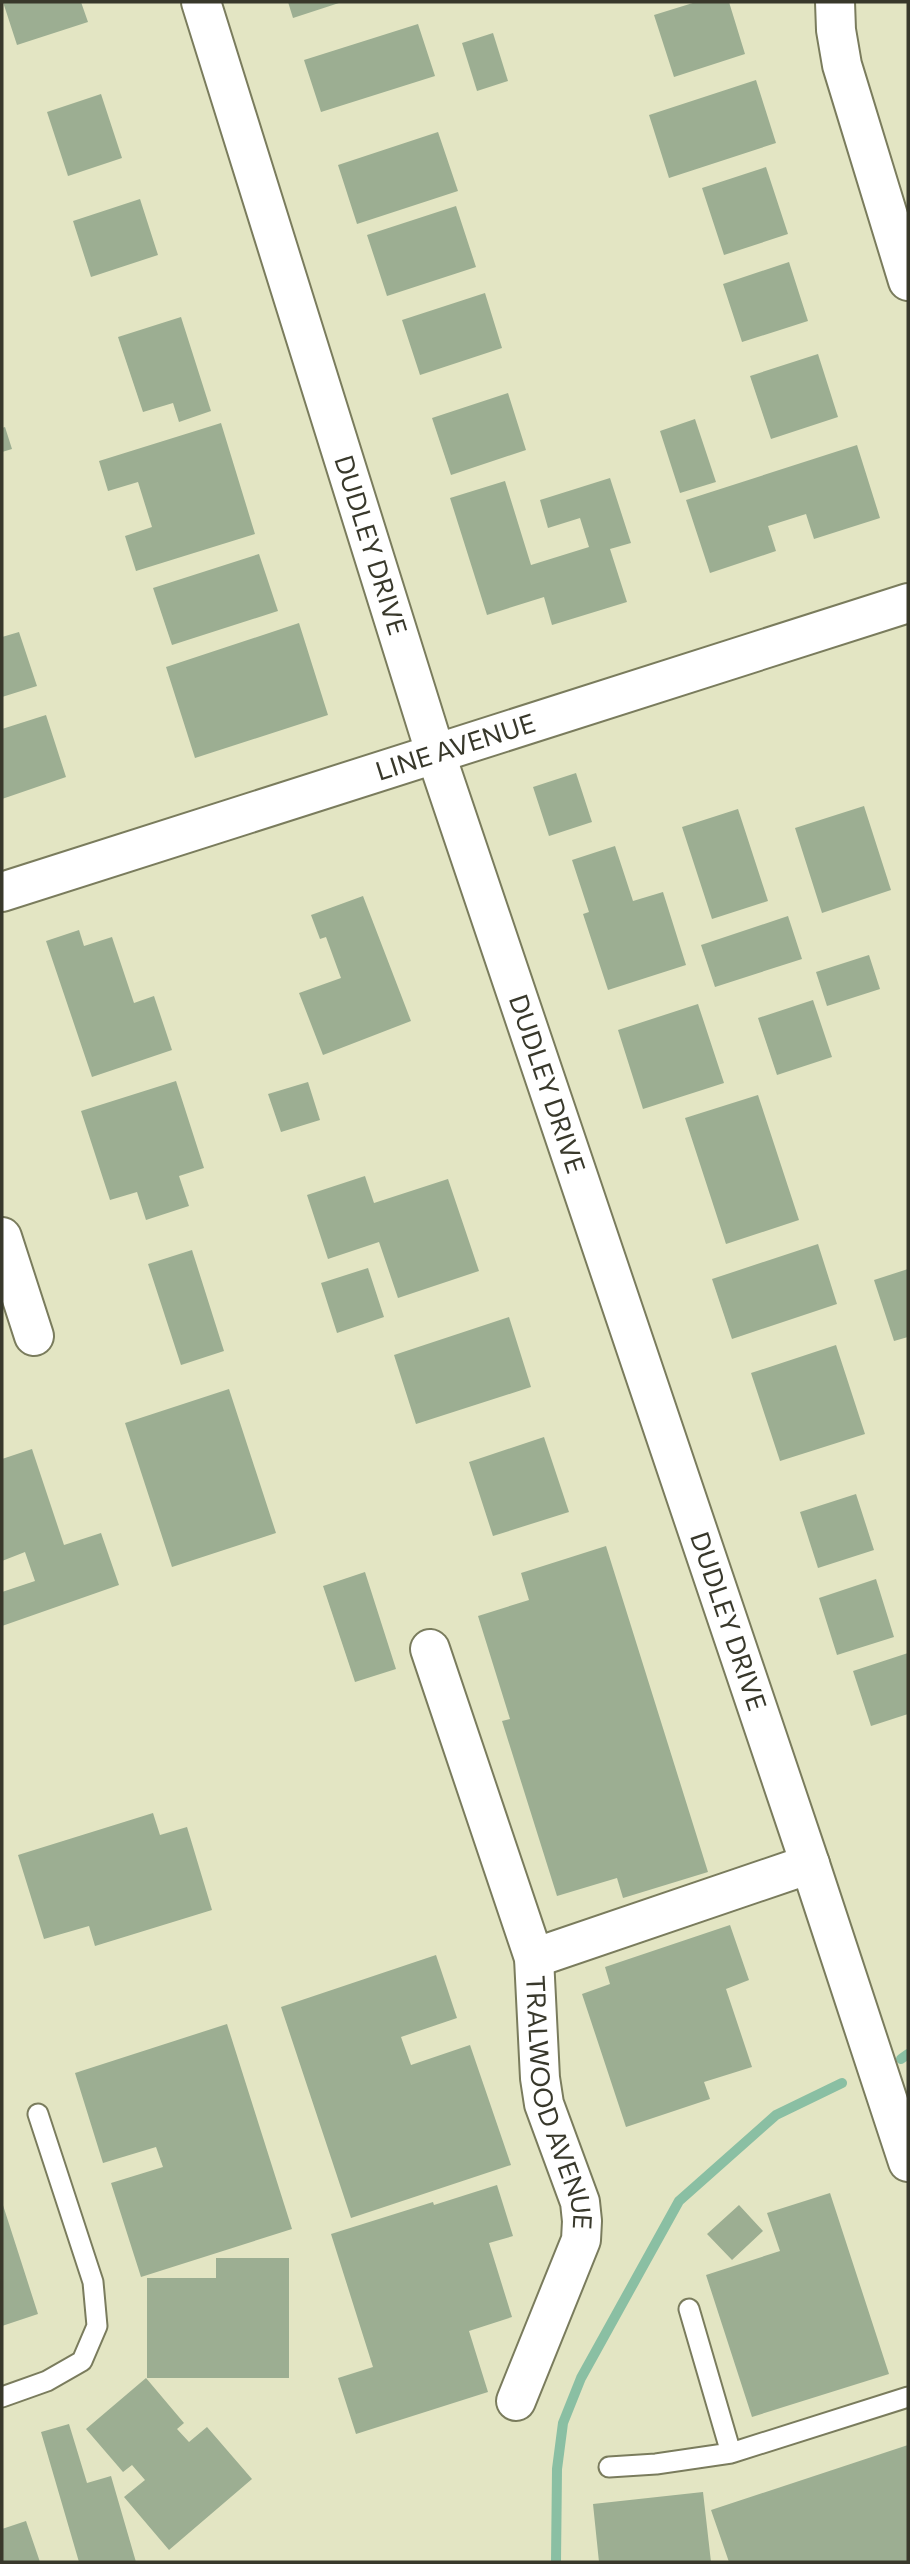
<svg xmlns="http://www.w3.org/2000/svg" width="910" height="2564" viewBox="0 0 910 2564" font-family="Commissioner,sans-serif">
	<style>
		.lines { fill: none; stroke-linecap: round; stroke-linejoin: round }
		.stream { stroke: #8abfa3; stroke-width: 10 }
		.building { fill: #9cae92 }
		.service-casing { stroke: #7a7c5d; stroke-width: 23 }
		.minor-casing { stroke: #7a7c5d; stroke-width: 42 }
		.secondary-casing { stroke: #7a7c5d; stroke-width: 42 }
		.service { stroke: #fff; stroke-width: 19 }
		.minor { stroke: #fff; stroke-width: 38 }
		.secondary { stroke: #fff; stroke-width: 38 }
		.labels { text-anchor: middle; stroke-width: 6; stroke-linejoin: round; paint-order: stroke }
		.street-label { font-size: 26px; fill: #38382b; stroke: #fff }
	</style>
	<rect width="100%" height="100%" fill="#e3e5c3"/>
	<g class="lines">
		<path class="stream" d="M901,2059L908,2054
			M556,2562L557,2469L563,2423L581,2378L679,2201L776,2115L842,2083"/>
	</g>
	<path class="building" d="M3,2H81L88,22L17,45Z
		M288,2H342L293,18Z
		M696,2H729L745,54L674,77L654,15Z
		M418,24L435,76L321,112L304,60Z
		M493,33L508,81L477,91L462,43Z
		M756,80L776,143L669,178L649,115Z
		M101,94L122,158L68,176L47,112Z
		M438,132L458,191L357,224L338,165Z
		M766,167L788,234L724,255L702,188Z
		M140,199L158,255L91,277L73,221Z
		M456,206L476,267L387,296L367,235Z
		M789,262L808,321L742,342L723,284Z
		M485,293L502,348L420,375L402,320Z
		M181,317L211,411L179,422L173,403L143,412L118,337Z
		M818,354L838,417L771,439L750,376Z
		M508,393L526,450L451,475L432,418Z
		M695,419L716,482L680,493L660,431Z
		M221,423L255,534L136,571L125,536L152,527L138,482L108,491L99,461Z
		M5,427L12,449L2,452V428Z
		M857,445L880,518L814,539L806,514L768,526L776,551L710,573L686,500Z
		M610,478L631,543L610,549L627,602L552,625L544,597L487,615L450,498L505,481L531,565L589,547L580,518L548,528L540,500Z
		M259,554L278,611L172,645L153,588Z
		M299,623L328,715L195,758L166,667Z
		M19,632L37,686L2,697V637Z
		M46,715L66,777L2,799V729Z
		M576,773L592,822L549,836L533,787Z
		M864,806L891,890L822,913L795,828Z
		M738,809L768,901L712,919L682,827Z
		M615,846L633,901L663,892L686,965L608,990L583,914L589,912L572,860Z
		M363,896L411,1021L323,1055L299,993L341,978L326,937L320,939L311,915Z
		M788,916L802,959L715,987L701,945Z
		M79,930L84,946L112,937L134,1003L154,996L172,1050L92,1077L46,941Z
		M869,955L880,989L827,1006L816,972Z
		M813,1000L832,1057L777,1075L758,1018Z
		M698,1004L724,1083L643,1109L618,1030Z
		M176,1081L204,1168L179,1176L189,1206L146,1220L137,1192L110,1200L81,1111Z
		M308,1082L320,1120L281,1132L268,1094Z
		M758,1095L799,1220L726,1244L685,1118Z
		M365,1176L374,1203L448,1179L479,1271L398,1298L379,1242L328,1259L307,1195Z
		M818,1244L837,1304L732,1339L712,1279Z
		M192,1250L224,1351L181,1365L148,1264Z
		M368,1268L384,1317L337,1333L321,1283Z
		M908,1269V1337L894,1341L874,1280Z
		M509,1317L531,1387L416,1424L394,1355Z
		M836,1345L865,1434L780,1461L751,1373Z
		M229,1389L276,1533L172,1567L125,1423Z
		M544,1437L569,1512L493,1536L469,1462Z
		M32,1449L64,1545L101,1533L119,1585L2,1626V1592L35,1581L25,1552L2,1561V1459Z
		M856,1494L874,1550L818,1568L800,1512Z
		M606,1546L708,1872L623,1898L617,1878L557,1896L502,1721L510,1719L478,1616L529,1600L521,1573Z
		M365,1572L396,1669L355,1682L323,1586Z
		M876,1579L894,1637L837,1655L819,1598Z
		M908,1653V1714L871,1726L853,1671Z
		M153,1813L160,1835L187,1827L212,1910L95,1946L89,1926L44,1939L18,1855Z
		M730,1925L749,1980L726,1989L752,2067L704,2082L710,2099L626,2127L582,1994L610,1984L605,1967Z
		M436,1955L457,2018L401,2037L411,2065L470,2045L511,2165L351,2218L281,2007Z
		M227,2024L292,2229L141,2277L111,2183L163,2167L156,2147L103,2163L75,2073Z
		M497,2185L513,2236L489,2243L512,2317L469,2331L488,2392L356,2434L338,2378L373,2367L331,2234L433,2202L434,2205Z
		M830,2193L889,2374L752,2417L706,2275L780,2251L767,2213Z
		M2,2202L38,2314L2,2326Z
		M739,2205L763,2231L732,2260L707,2234Z
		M216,2258H289V2378H147V2278H216Z
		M146,2378L184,2423L177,2429L189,2442L207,2427L252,2479L169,2550L124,2497L145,2480L132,2465L123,2472L86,2429Z
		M69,2424L87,2483L111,2476L136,2562H79L41,2432Z
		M908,2445V2562H729L711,2510Z
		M703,2492L711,2562H599L593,2504Z
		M26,2521L40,2562H2V2529Z"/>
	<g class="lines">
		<g class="service-casing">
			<path id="service" d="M2,2397L47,2381L82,2361L97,2326L93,2282L38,2114
				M731,2453L908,2397
				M609,2467L656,2464L731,2453L689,2309"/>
		</g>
		<g class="minor-casing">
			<g id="minor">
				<path id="s1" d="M201,2L436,755L810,1864L908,2162"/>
				<path d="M835,2L836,30L842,65L908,281"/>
				<path d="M2,1237L34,1336"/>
				<path id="s2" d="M430,1649L534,1958L540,2078L544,2104L580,2202L582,2221L581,2240L516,2401"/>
				<path d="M534,1958L810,1864"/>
			</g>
		</g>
		<g class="secondary-casing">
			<g id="secondary">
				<path id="s3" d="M2,892L908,603"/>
			</g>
		</g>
		<use href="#service" class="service"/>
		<use href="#minor" class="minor"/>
		<use href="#secondary" class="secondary"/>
	</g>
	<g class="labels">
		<g class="street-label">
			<text dy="9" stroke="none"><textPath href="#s1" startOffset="569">DUDLEY DRIVE</textPath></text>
			<text dy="9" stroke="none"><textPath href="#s3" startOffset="476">LINE AVENUE</textPath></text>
			<text dy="9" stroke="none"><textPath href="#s1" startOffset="1136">DUDLEY DRIVE</textPath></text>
			<text dy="9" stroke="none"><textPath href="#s1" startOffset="1703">DUDLEY DRIVE</textPath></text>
			<text dy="9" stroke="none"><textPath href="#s2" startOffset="474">TRALWOOD AVENUE</textPath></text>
		</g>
	</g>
	<rect width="910" height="2564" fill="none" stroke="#38382b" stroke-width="7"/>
</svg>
